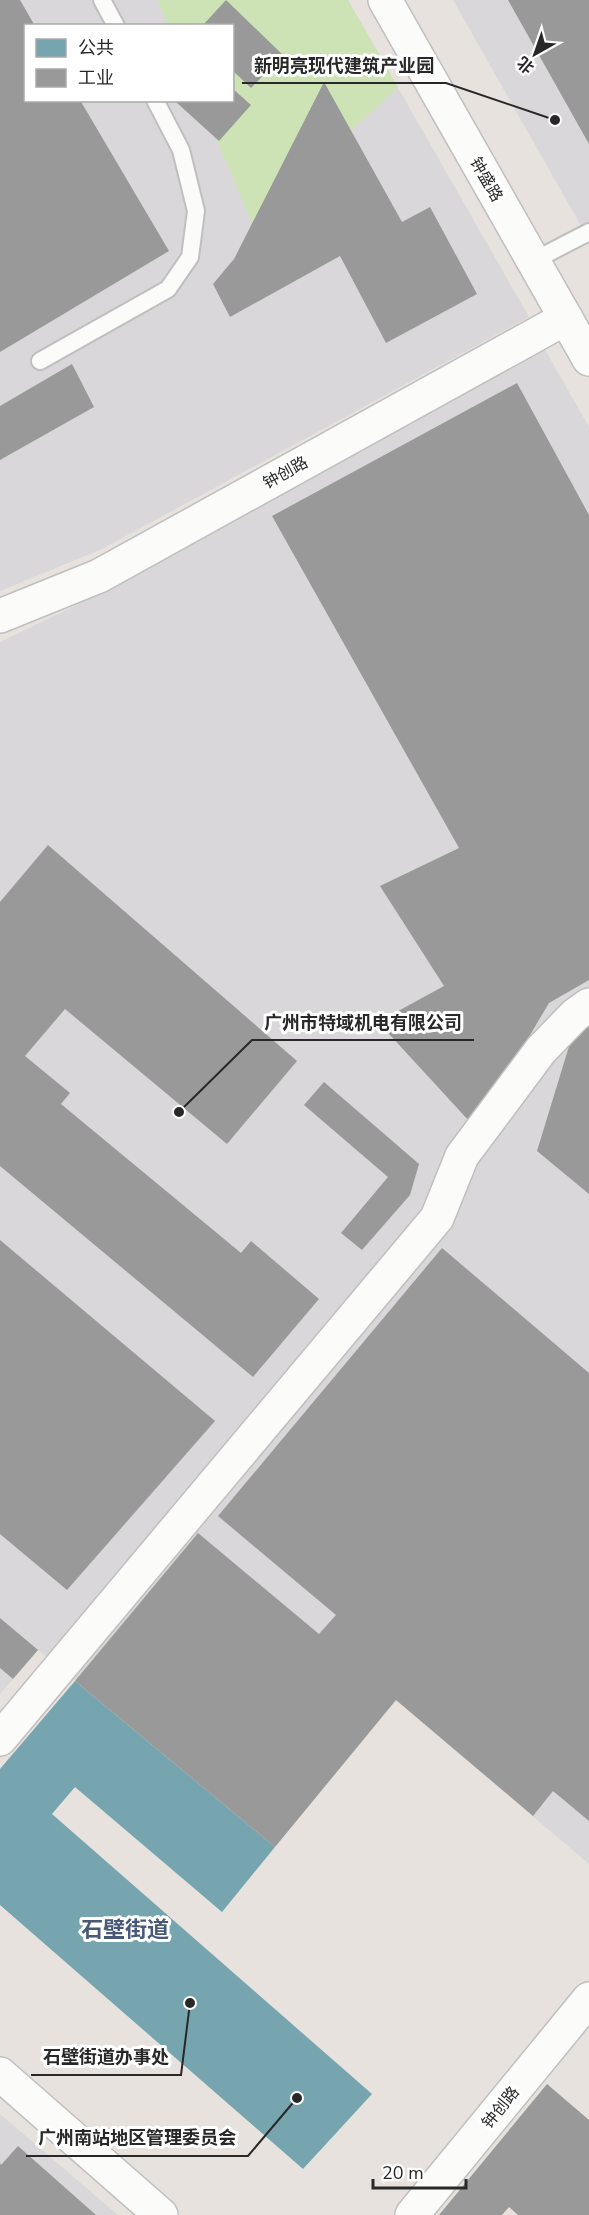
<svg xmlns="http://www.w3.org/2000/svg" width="589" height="2215" viewBox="0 0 589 2215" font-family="'Nunito Sans','Noto Sans SC',sans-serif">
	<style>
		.industrial { fill: #d9d7d9; fill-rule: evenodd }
		.green { fill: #cee3b5 }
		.public { fill: #76a5af }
		.industry { fill: #999 }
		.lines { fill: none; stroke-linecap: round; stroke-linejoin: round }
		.lane-casing { stroke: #c0bfbf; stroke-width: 20 }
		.street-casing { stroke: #c0bfbf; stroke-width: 36 }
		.secondary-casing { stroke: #c0bfbf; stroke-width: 36 }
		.lane { stroke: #fbfbfa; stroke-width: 16 }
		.street { stroke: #fbfbfa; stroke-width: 33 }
		.secondary { stroke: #fbfbfa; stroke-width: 33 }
		.labels { text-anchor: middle; stroke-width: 6; stroke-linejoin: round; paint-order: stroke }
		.street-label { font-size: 16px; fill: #282828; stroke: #fff }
		.district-label { font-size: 22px; font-weight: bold; fill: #485879; stroke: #fff }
		.leader { fill: none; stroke: #282828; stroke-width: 2 }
		.callout-dot { fill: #282828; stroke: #fff; stroke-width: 2 }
		.callout-label { font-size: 18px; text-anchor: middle; font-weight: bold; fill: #282828; stroke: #fff; stroke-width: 6; stroke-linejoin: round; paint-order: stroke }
	</style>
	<rect width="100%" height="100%" fill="#e7e2dd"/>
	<path class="industrial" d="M0,0H348L529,317L102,549L0,591ZM26,26H232V100H26Z
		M453,0H589V240Z
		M544,348L589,427V1864L396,1700L275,1847L38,1650L0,1694V642L106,591Z
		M0,2114L118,2215H0Z"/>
	<path class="green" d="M157,0H348L398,87L252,223L200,101L232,100V26L168,25Z"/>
	<path class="public" d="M75,1681L275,1847L222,1912L75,1787L52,1814L372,2094L303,2169L0,1905V1769Z"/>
	<path class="industry" d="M0,0H20L35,26H26V100H80L169,251L0,352Z
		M226,0L283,55L251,88L232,70V26H202Z
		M508,0H589V144Z
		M324,82L402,222L430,207L477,294L386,343L340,256L230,317L213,284L234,259Z
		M232,88L251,105L219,141L176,102L232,100Z
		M72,364L94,407L0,460V406Z
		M517,383L589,515V980L549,1003L478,1123L470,1122L378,1022L444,986L380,886L459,848L272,516Z
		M48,845L297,1061L227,1144L65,1009L25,1056L70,1093L61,1104L241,1253L251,1241L319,1299L253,1377L0,1166V902Z
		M589,1022V1194L537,1151L574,1030Z
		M324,1082L419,1164L410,1195L362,1250L341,1233L388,1177L304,1105Z
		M0,1240L215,1421L67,1590L0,1534Z
		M442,1248L589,1373V1821L553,1791L533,1816L396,1700L275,1847L75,1681L198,1533L319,1634L336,1615L218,1516Z
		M0,1618L38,1650L13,1679L0,1668Z
		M547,2084L589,2120V2215H518L509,2207L502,2215H439Z
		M18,2146L96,2215H0V2163L1,2165Z"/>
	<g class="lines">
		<g class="lane-casing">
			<path id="lane" d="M102,0L116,26
				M533,261L589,232
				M40,361L168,289L190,257L196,211L181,150L155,100"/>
		</g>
		<g class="street-casing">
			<path id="street" d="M0,1739L437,1218L462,1156L541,1050L575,1015L589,1005"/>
		</g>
		<g class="secondary-casing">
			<path id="secondary" d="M385,0L589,359
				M0,616L99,576L566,318
				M0,2074L161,2215
				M412,2215L589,1999"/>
		</g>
		<use href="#lane" class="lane"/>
		<use href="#street" class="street"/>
		<use href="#secondary" class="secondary"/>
	</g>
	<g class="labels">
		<g class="street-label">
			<text transform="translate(487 179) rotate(60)" y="6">钟盛路</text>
			<text transform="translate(285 472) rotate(-29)" y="6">钟创路</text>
			<text transform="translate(500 2107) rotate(-51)" y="6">钟创路</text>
		</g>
		<g class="district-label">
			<text x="125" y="1937">石壁街道</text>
		</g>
	</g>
	<path class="leader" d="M555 120L446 83H242M179 1112L252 1040H474M190 2003L181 2075H31M297 2098L248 2156H26"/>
	<g class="callout-dot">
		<circle cx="555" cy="120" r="6"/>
		<circle cx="179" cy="1112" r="6"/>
		<circle cx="190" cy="2003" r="6"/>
		<circle cx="297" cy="2098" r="6"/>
	</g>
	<g class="callout-label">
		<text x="344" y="72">新明亮现代建筑产业园</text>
		<text x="363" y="1029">广州市特域机电有限公司</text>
		<text x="106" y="2063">石壁街道办事处</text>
		<text x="137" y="2144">广州南站地区管理委员会</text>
	</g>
	<rect x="24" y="24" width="210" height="78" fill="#ffffff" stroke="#a9a9a9" stroke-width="1.5"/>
	<rect x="36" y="39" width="30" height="18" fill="#76a5af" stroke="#a9a9a9" stroke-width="1.5"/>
	<text x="78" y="54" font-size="18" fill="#282828">公共</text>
	<rect x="36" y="69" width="30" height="18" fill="#999999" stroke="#a9a9a9" stroke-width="1.5"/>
	<text x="78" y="84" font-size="18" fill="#282828">工业</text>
	<g transform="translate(535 54) rotate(220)" stroke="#ffffff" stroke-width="4.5" paint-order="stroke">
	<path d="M0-4.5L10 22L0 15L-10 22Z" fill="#282828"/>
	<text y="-9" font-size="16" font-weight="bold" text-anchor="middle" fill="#282828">北</text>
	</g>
	<path d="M373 2179v9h93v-9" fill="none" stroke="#282828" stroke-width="3"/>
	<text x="382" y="2179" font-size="18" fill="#282828" stroke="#ffffff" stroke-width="4.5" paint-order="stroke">20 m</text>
</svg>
